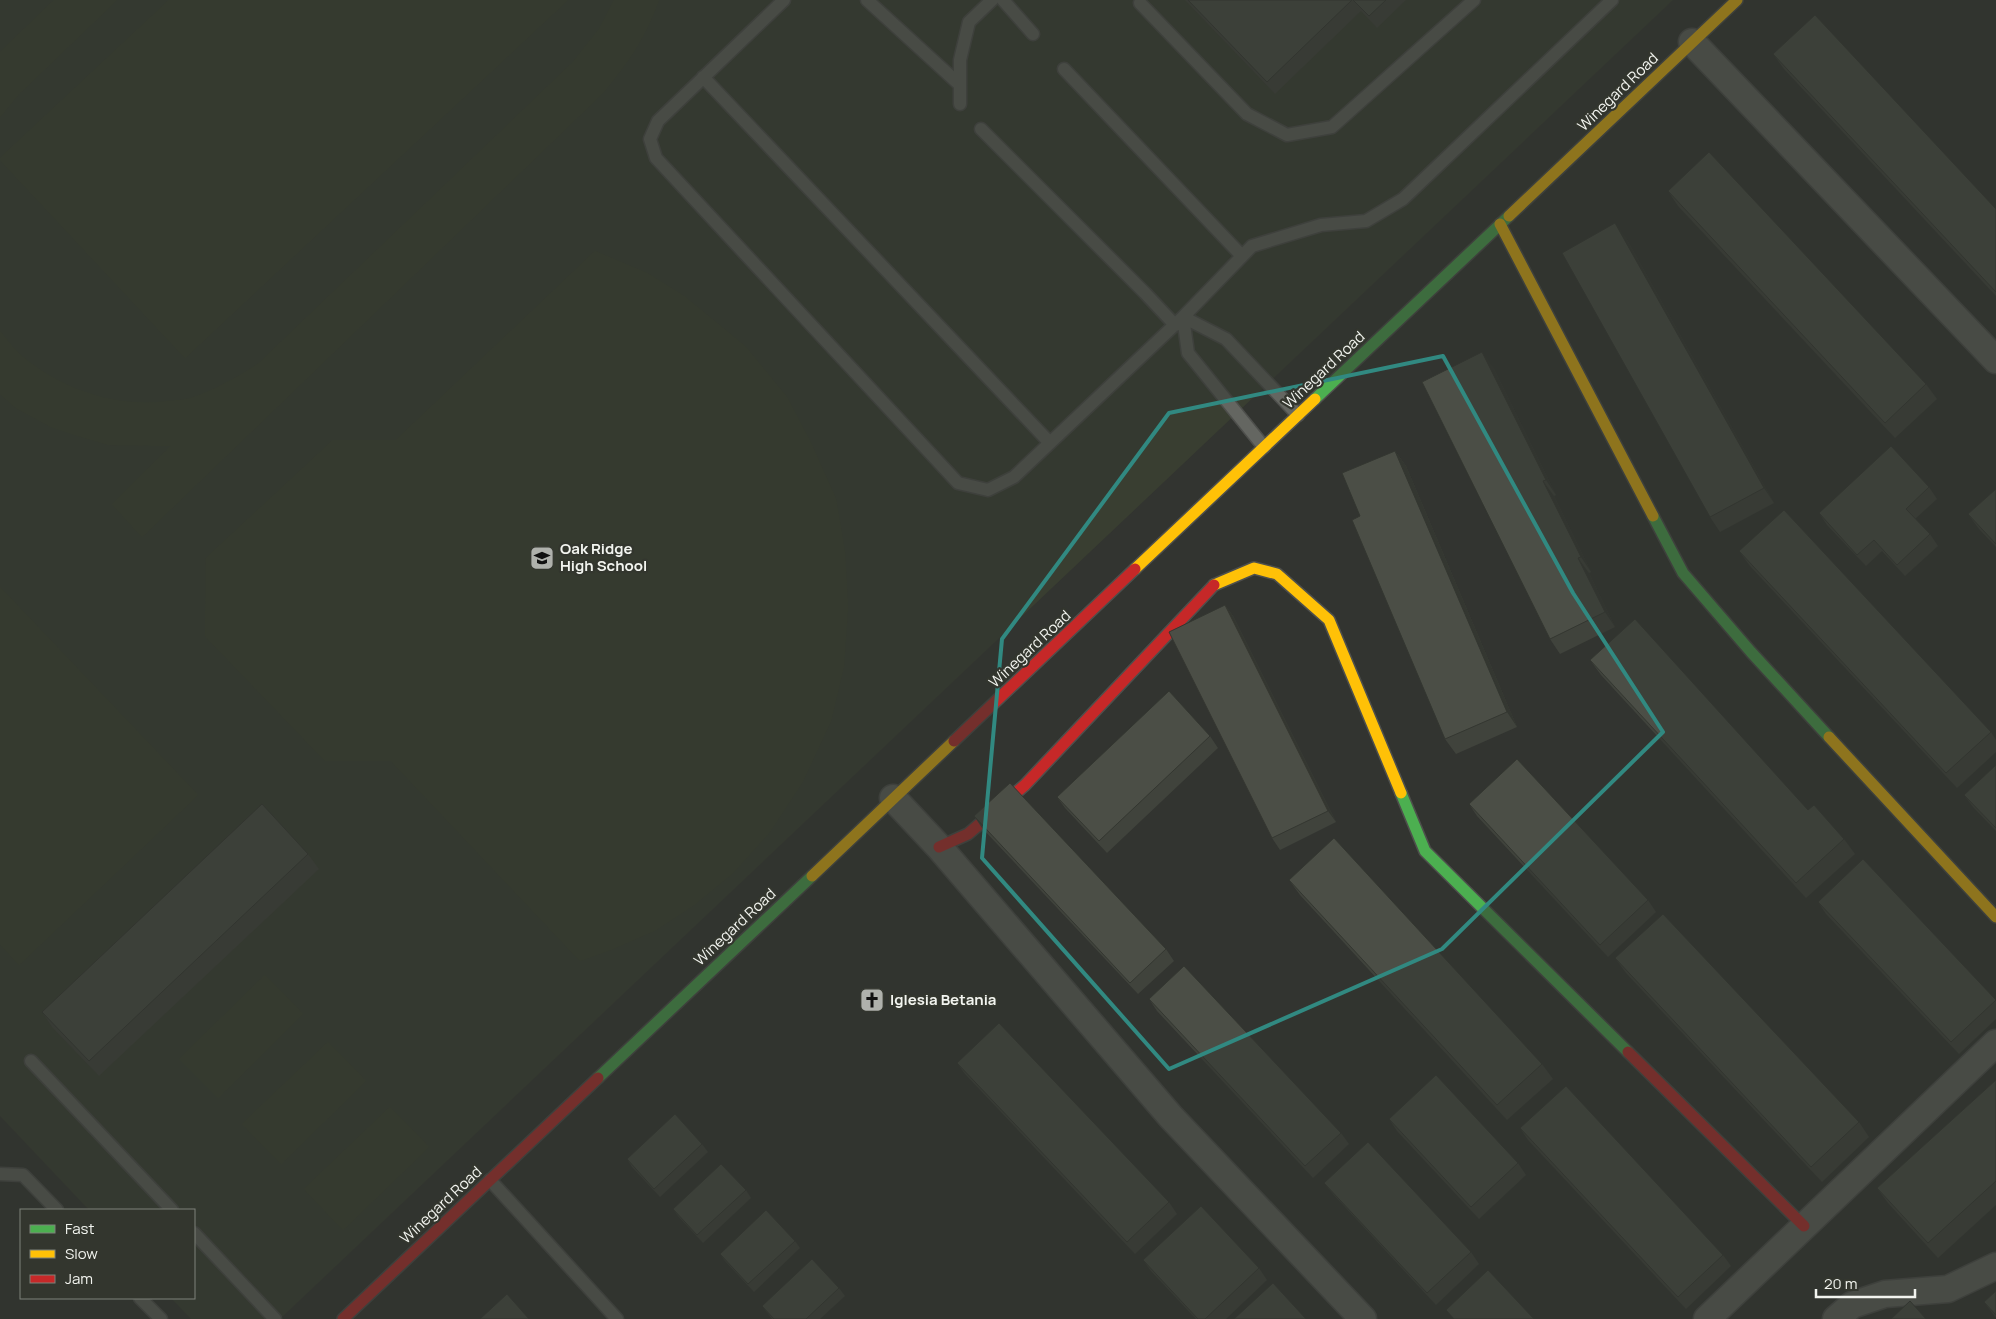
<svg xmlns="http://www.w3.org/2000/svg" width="1996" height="1319" viewBox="0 0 1996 1319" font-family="Manrope,sans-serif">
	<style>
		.built { fill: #393e31 }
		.green { fill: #3b422f }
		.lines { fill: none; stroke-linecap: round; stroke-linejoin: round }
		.lane-casing { stroke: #4e4f4c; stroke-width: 15 }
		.street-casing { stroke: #4e4f4c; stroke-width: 29 }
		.fast-casing { stroke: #4e4f4c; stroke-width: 14 }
		.slow-casing { stroke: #4e4f4c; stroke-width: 14 }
		.jam-casing { stroke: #4e4f4c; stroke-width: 14 }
		.lane { stroke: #646661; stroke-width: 12 }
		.street { stroke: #646661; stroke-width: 26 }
		.fast { stroke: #4caf50; stroke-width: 11 }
		.slow { stroke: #ffc107; stroke-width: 11 }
		.jam { stroke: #c62828; stroke-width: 11 }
		.wall { fill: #40433c }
		.shaded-wall { fill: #343731 }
		.building { fill: #4b4e46; stroke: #343731 }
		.marked { fill: none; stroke: #318981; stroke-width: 4; stroke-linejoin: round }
		.labels { text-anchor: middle; stroke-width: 4.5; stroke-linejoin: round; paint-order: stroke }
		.street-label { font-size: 15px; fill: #f2f4ef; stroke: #33362e }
		.poi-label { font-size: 15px; font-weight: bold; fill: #f2f4ef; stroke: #33362e; text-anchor: start }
	</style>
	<rect width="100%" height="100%" fill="#323430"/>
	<path class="built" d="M0,0H1673L280,1319H191L171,1298H194V1210H89L0,1116Z"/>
	<path class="green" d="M54,0H117L19,94L0,117V52Z
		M169,0H568L185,358L0,160V158Z
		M614,0H659C644,40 630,60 603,93L142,537L112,504L171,446L109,445L75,435L51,427L16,408L0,394V331C7,339 14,350 23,357C63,390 116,408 168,401C176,400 184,400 191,398C215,390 238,377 259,363L573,62L599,29Z
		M595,251L647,273L684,296L745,346L787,397L811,443L836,499L845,552L848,608L844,666L831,721L802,783L769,833L733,873L694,905L656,930L613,949L580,961L391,761H325L205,636L206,558L333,440H396Z
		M0,587L198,795L19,965L0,944Z
		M265,975L303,1014L218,1098L179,1059Z
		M328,1042L366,1081L281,1164L242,1124Z
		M390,1107L429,1147L343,1230L304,1189Z"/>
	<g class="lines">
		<g class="lane-casing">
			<path id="lane" d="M784,0L658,121L650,139L656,158L958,483L988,490L1014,477L1183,317L1252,246L1321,225L1366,221L1403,199L1612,0
				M867,0L960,85
				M1003,0L1033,34
				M1140,3L1247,114L1287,135L1332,127L1474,0
				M1064,69L1242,256
				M703,77L1050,443
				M960,104V60L969,22L992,0
				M981,129L1145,293L1175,325
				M1183,317L1188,353L1264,447
				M1183,317L1226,339L1298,415
				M31,1061L172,1210
				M0,1174L23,1175L57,1210
				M490,1180L617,1319
				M194,1233L275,1319
				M140,1298L161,1319"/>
		</g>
		<g class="street-casing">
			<path id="street" d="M1692,42L1996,360
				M893,798L939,847L1171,1117L1363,1319
				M1707,1319L1996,1043
				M1836,1319L1852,1305L1885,1294L1948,1289L1996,1266"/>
		</g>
		<g class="fast-casing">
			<path id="fast" d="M1315,399L1509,216
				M1653,516L1683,573L1751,652L1829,737
				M1401,793L1425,851L1628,1052
				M598,1078L812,876"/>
		</g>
		<g class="slow-casing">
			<path id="slow" d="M1509,216L1737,0
				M1500,224L1653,516
				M1135,569L1315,399
				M1214,585L1254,568L1277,574L1329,620L1401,793
				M1829,737L1996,917
				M812,876L954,741"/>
		</g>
		<g class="jam-casing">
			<path id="jam" d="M954,741L1135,569
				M939,847L968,834L1025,785L1214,585
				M1628,1052L1804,1226
				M343,1319L598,1078"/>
		</g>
		<use href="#lane" class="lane"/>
		<use href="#street" class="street"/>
		<use href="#fast" class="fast"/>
		<use href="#slow" class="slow"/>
		<use href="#jam" class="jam"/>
	</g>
	<path class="wall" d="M1185,0H1406L1377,28L1361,11L1275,94Z
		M1773,54L1996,209V296L1784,69Z
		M1668,191L1926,384L1937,399L1895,438L1678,206Z
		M1626,238L1774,503L1720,532L1710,517Z
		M1493,367L1556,495L1554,496L1591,572L1589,573L1615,627L1560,654L1550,639Z
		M1395,451L1406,466L1517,727L1456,754L1445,739L1360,516Z
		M1929,487L1937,499L1915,519L1930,534L1938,546L1905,576L1882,551L1866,566L1827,525L1819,513Z
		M1996,489V547L1979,529L1968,514Z
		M1739,551L1991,732L1996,740V752L1957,788L1750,566Z
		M1225,605L1233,616L1336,822L1280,850L1272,838Z
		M1590,660L1808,810L1844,839L1855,854L1806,898L1601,675Z
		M1210,736L1218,748L1107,853L1065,808L1057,797Z
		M1996,765V831L1973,807L1964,795Z
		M1469,804L1648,900L1656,912L1608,957L1477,816Z
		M974,816L1166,949L1174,961L1138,994L982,828Z
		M308,854L319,869L99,1076L52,1027L42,1012Z
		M1289,880L1542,1064L1553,1079L1507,1120L1300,895Z
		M1818,902L1996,1000V1019L1959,1054L1826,914Z
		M1615,958L1859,1122L1869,1137L1822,1182L1626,973Z
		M1149,999L1341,1133L1349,1144L1313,1178L1157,1011Z
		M957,1063L1169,1202L1177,1214L1135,1254L965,1074Z
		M1996,1080V1205L1938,1258L1888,1203L1877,1188Z
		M1389,1119L1518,1163L1526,1175L1479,1219L1397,1131Z
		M1520,1128L1723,1255L1731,1266L1686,1309L1528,1140Z
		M702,1144L708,1152L660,1197L632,1167L627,1159Z
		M1324,1183L1471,1252L1479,1264L1436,1305L1333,1194Z
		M746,1190L751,1198L703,1243L678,1216L673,1209Z
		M795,1241L800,1248L754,1292L725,1261L720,1254Z
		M1143,1260L1259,1268L1267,1280L1226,1319H1196L1151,1271Z
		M839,1288L845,1296L820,1319H772L762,1306Z
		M1996,1291V1318L1984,1302Z"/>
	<path class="shaded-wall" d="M1615,223L1626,238L1774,503L1764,488Z
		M1482,352L1493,367L1556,495L1546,480Z
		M1395,451L1406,466L1517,727L1507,712Z
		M1543,481L1554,496L1591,572L1581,557Z
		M1578,558L1589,573L1615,627L1605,612Z
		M1225,605L1233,616L1336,822L1328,811Z"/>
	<path class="building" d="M1188,0H1352L1267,82Z
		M1353,0H1386L1369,16Z
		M1815,15L1996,209V292L1773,54Z
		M1709,152L1926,384L1885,423L1668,191Z
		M1615,223L1764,488L1710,517L1562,253Z
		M1482,352L1546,480L1543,481L1581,557L1578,558L1605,612L1550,639L1422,382Z
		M1891,446L1929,487L1906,509L1930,534L1897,565L1874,540L1857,555L1819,513Z
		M1395,451L1507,712L1445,739L1352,520L1360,516L1342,473Z
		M1996,489V544L1968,514Z
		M1784,510L1991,732L1946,773L1739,551Z
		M1225,605L1328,811L1272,838L1169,632Z
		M1635,619L1808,810L1814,805L1844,839L1796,883L1590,660Z
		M1169,691L1210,736L1099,841L1057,797Z
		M1517,759L1648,900L1600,945L1469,804Z
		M1996,765V828L1964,795Z
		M1010,783L1166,949L1130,983L974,816Z
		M262,804L308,854L89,1061L42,1012Z
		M1334,838L1542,1064L1497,1105L1289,880Z
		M1863,859L1996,1000L1951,1042L1818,902Z
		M1663,914L1859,1122L1811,1167L1615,958Z
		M1184,966L1341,1133L1305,1166L1149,999Z
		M999,1023L1169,1202L1127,1242L957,1063Z
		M1436,1075L1518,1163L1471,1207L1389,1119Z
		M1996,1080V1181L1928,1243L1877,1188Z
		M1566,1086L1723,1255L1678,1297L1520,1128Z
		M675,1114L702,1144L654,1189L627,1159Z
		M1368,1142L1471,1252L1427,1293L1324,1183Z
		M721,1164L746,1190L697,1235L673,1209Z
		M1201,1206L1259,1268L1205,1319H1198L1143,1260Z
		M766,1210L795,1241L748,1284L720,1254Z
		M812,1259L839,1288L806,1319H774L762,1306Z
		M1488,1270L1534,1319H1454L1446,1310Z
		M1273,1283L1306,1319H1234Z
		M1996,1291V1315L1984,1302Z
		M507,1294L529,1319H480Z
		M1910,1301L1926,1319H1891Z"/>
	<path d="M0 0H1996V1319H0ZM1443,356L1573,593L1663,732L1442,949L1169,1069L982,858L1002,639L1169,413Z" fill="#323430" fill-opacity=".55" fill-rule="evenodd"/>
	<path class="marked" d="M1443,356L1573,593L1663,732L1442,949L1169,1069L982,858L1002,639L1169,413Z"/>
	<defs>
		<g id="school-square" transform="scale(1.25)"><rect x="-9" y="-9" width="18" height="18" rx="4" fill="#afb1ac" stroke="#33362e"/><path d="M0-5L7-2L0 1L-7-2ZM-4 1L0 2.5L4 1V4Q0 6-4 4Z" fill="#111"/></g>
		<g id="church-square" transform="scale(1.25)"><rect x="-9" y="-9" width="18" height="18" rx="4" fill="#afb1ac" stroke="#33362e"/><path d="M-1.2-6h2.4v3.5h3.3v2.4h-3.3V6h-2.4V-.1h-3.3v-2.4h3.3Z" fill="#111"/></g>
	</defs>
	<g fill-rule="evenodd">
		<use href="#school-square" x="542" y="558"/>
		<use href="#church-square" x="872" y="1000"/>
	</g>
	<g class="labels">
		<g class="street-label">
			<text transform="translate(1618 92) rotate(-44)" y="5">Winegard Road</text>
			<text transform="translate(1324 370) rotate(-43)" y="5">Winegard Road</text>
			<text transform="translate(1030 649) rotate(-43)" y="5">Winegard Road</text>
			<text transform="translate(735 927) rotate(-43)" y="5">Winegard Road</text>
			<text transform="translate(441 1205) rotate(-43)" y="5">Winegard Road</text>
		</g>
		<g class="poi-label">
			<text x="560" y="554">Oak Ridge<tspan x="560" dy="17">High School</tspan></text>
			<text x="890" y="1005">Iglesia Betania</text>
		</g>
	</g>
	<rect x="20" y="1209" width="175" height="90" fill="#33362e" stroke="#7f827b"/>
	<rect x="30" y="1225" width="25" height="8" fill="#4caf50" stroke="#7f827b"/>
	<text x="65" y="1234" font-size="15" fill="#f2f4ef">Fast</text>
	<rect x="30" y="1250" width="25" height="8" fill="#ffc107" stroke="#7f827b"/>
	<text x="65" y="1259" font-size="15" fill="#f2f4ef">Slow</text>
	<rect x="30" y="1275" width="25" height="8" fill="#c62828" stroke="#7f827b"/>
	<text x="65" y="1284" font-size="15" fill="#f2f4ef">Jam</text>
	<path d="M1816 1289v8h99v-8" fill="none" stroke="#f2f4ef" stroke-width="2.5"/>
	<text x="1824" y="1289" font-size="15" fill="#f2f4ef" stroke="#33362e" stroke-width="4" paint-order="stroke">20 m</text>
</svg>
